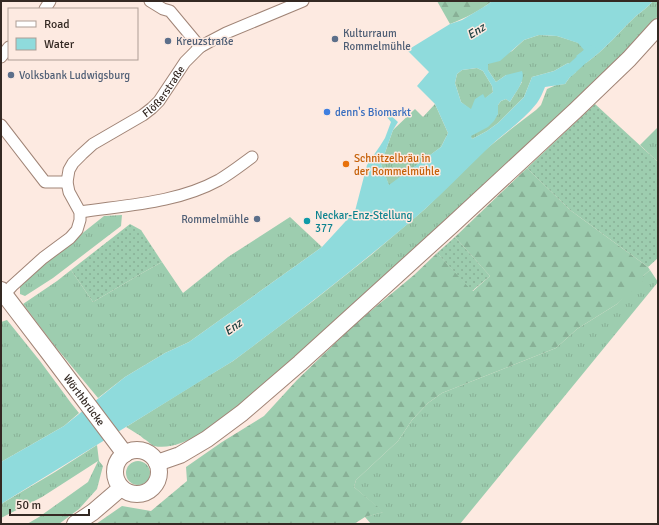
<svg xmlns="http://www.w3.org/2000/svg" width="659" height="525" viewBox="0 0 659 525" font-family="Signika,sans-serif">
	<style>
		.grass { fill: url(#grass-tufts) }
		.forest { fill: url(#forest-firs) }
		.garden { fill: url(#garden-dots) }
		.water { fill: #8fdbdc; fill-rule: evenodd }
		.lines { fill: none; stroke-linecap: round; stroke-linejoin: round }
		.canal { stroke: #8fdbdc; stroke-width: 11 }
		.street-casing { stroke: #a08476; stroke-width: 13 }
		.secondary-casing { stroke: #a08476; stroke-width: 18 }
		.street { stroke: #fff; stroke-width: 11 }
		.secondary { stroke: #fff; stroke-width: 16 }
		.service-dot { fill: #5c6f8a; stroke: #fdeae1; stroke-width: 1.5 }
		.shop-dot { fill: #3f7fe0; stroke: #fdeae1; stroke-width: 1.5 }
		.food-dot { fill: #e8710a; stroke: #fdeae1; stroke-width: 1.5 }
		.culture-dot { fill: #0f9aa8; stroke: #fdeae1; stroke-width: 1.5 }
		.labels { text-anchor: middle; stroke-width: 3; stroke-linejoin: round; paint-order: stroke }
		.service-label { font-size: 11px; fill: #4e5e75; stroke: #fdeae1; text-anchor: start }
		.street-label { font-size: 11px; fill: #342923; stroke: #fdeae1 }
		.shop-label { font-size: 11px; fill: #366cbe; stroke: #fdeae1; text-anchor: start }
		.food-label { font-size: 11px; fill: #c56008; stroke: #fdeae1; text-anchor: start }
		.culture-label { font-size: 11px; fill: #0d838f; stroke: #fdeae1; text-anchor: start }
		.water-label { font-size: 12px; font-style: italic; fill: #173b3c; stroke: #fdeae1 }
	</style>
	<defs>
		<pattern id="grass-tufts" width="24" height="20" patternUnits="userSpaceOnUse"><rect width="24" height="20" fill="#9dcdaf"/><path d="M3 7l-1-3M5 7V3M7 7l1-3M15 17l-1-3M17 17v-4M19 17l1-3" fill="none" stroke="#88b096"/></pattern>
		<pattern id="forest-firs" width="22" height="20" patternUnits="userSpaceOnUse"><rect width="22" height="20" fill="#9dcdaf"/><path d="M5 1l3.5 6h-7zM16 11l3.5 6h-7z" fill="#88b096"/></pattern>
		<pattern id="garden-dots" width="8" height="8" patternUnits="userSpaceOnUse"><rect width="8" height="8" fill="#9dcdaf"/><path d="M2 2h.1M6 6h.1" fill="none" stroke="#88b096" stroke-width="1.8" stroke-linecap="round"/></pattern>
	</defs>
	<rect width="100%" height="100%" fill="#fdeae1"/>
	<path class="grass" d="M653,1H658V16L638,41L551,127L237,409C216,424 181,452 154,446C151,445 148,441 144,439C139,434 132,431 126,427L195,384L233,361L313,301L371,255L425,209L485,150L515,126L536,110L541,105L547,89L556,85L565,84L570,77L576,72V69L568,63L554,71L532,77L524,97L498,123L487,131L472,139L470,136L498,114V105L501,101L506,99L510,102L522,82L506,75L496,82L488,70L487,64L512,51L524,40L539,35L557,36L579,43L585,50L577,56L586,63C605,50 620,31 636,16C642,11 648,7 653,1Z
		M477,68L483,71L492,86L493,92L471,110L461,102L455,83L457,74L462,70Z
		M435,104L448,133L441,147L389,186L381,164L393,130L415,109L423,117Z
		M658,127V162L640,145Z
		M122,215L121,226L53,278L25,296L20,294V283L104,216Z
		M290,217L322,247L189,342L165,353L125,377L98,398L54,345L23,304L57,281L71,270L93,302L144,272L162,262L183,293L228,257Z
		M650,270L658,282L460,524H371L365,517L383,512L354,487L356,480L398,441L412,420L428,403L442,393L556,348L577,329L617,304L643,276Z
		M7,320L40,361L71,403L79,413L64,426L1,462V362L2,359L1,322Z
		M97,445L99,461L103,466L97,489L79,509L59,524H27L39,517L88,482L98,461L42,497L1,518V504L55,472Z
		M126 473a12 12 0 1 1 24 0a12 12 0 1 1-24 0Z"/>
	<path class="forest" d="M437,1H492C480,11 465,18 450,24Z
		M527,168L570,210L648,267L650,270L643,276L645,279L617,304L577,329L556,348L442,393L428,403L412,420L398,441L356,480L354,487L384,512L365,517L354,524H96L122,506L151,511L187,481L186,467L222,442L264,416L297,380L355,324L414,275L437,253L473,291L490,276L455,237Z"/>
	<path class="garden" d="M595,104L658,162V258L648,267L570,210L527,168Z
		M130,224L141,230L162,262L144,272L93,302L71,270Z
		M455,237L490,276L472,291L437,253Z"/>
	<path class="water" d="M492,1H653C648,7 642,11 636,16C620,31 605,50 586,63L583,62L576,56L584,50L578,43L557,36L539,35L524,40L500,61L488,64V70L496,82L506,75L522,71C526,81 515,93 510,102L506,99L501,101L498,105V114L494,121L488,127L471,136L472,139L487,131L498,123L524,97L532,77L554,71L568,63L576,69V72L570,77L565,84L545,87C543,92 540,99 537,103C522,122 501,135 484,152C464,171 445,191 425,209C400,231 374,252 348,273C311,303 272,332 233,361L1,504V462L64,426L125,377L165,353L189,342L322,247L355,211L367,165L380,146L385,138L391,122L387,117L388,113L398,122L393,130L381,164L389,185L441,147L448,133L435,104L417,86L429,72L408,51L411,48L450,24L462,20L487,5ZM477,68L483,71L492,86L493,92L485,98L483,94L475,99L471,109L461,102L455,83L457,74L462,70Z"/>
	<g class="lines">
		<path class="canal" d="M561,74L568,72L591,51"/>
		<g class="street-casing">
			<g id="street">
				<path d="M150,1L163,9L170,11L200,47"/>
				<path d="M45,9L50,1"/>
				<path d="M1,57L9,47"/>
				<path d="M1,125L45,182H67"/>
				<path d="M80,212C127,205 177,203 219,180C231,173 241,165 252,157"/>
				<path id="s1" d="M1,298L12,286L43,258L70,238L77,230L80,220V212L69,192L67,182L69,170L73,163L82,154L93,144L143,115L152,108L159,101L185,62L200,47L209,42L226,33L303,1"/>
			</g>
		</g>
		<g class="secondary-casing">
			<g id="secondary">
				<path id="s2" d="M1,290L49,353L125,454"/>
				<circle cx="137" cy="472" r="22"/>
				<path d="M157,463L180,455L207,439L242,413L300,363L452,225L576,110L629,59L658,27"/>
				<path d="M75,524L93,512L121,488"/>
			</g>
		</g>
		<use href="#street" class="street"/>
		<use href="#secondary" class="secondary"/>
	</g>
	<g class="service-dot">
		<circle cx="335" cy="39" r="4"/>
		<circle cx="168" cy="41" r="4"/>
		<circle cx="11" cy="75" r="4"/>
		<circle cx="257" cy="219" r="4"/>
	</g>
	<circle class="shop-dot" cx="327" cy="112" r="4"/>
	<circle class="food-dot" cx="346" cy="164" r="4"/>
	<circle class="culture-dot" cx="307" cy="221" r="4"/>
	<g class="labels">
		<g class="service-label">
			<text x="343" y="37">Kulturraum<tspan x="343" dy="13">Rommelmühle</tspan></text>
			<text x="176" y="45">Kreuzstraße</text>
			<text x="19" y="79">Volksbank Ludwigsburg</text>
			<text x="249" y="223" text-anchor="end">Rommelmühle</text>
		</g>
		<g class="street-label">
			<text dy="4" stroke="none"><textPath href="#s1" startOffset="291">Flößerstraße</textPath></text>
			<text dy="4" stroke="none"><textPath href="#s2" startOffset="138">Wörthbrücke</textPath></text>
		</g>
		<g class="shop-label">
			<text x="335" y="116">denn's Biomarkt</text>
		</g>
		<g class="food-label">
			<text x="354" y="162">Schnitzelbräu in<tspan x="354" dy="13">der Rommelmühle</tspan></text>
		</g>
		<g class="culture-label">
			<text x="315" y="219">Neckar-Enz-Stellung<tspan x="315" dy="13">377</tspan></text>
		</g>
		<g class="water-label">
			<text transform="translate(476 31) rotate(-32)" y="4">Enz</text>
			<text transform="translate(233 327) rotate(-35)" y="4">Enz</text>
		</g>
	</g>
	<rect width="659" height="525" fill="none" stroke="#342923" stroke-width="4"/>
	<rect x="8" y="8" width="130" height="52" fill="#fdeae1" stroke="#ad9d95"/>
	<rect x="16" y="21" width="20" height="6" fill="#ffffff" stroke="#ad9d95"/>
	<text x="44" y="28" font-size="12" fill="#342923">Road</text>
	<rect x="16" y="38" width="20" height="12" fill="#8fdbdc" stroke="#ad9d95"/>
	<text x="44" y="48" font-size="12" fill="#342923">Water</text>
	<path d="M10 509v6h79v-6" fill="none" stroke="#342923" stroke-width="2"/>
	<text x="16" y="509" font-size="12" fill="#342923" stroke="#fdeae1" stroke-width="3" paint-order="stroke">50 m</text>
</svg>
